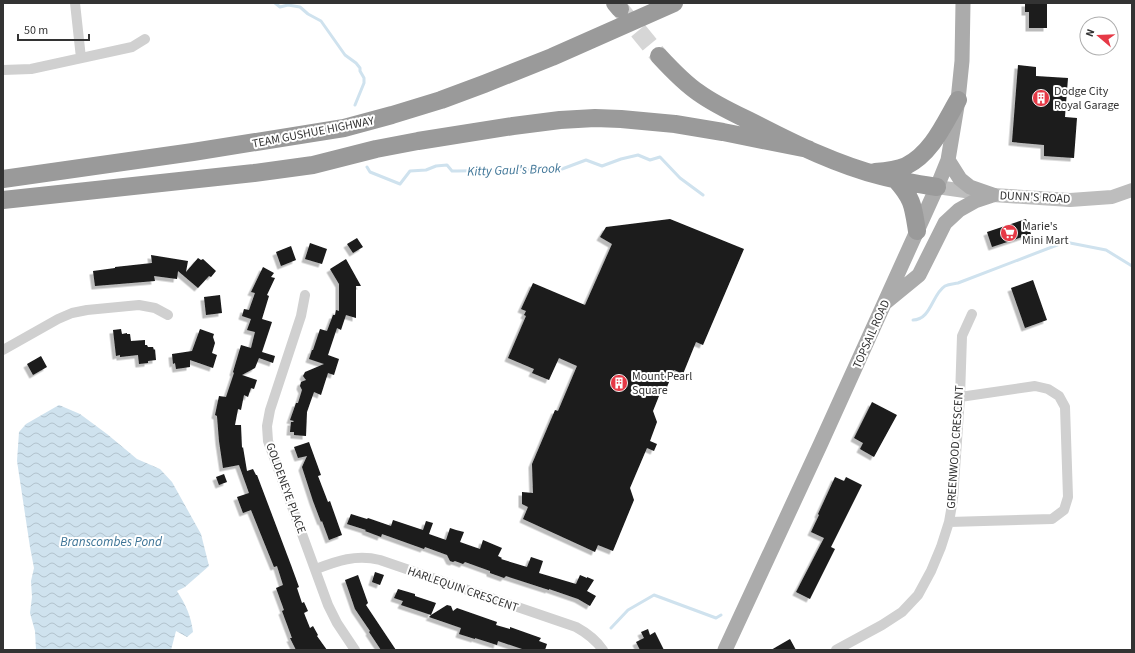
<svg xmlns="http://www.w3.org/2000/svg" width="1135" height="653" viewBox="0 0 1135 653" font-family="'Source Sans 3',sans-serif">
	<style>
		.water { fill: url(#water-waves) }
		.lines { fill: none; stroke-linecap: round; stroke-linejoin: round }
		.stream { stroke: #cfe2ee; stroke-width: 3 }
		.building { fill: #1a1a1a; filter: url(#shadow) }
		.motorway-tunnel { stroke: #d6d6d6; stroke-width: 18; stroke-dasharray: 18 9; stroke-linecap: butt }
		.minor { stroke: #d0d0d0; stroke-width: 10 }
		.secondary { stroke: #bdbdbd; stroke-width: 14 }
		.primary { stroke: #ababab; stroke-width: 15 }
		.motorway { stroke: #9a9a9a; stroke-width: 18 }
		.labels { text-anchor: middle; stroke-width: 4; stroke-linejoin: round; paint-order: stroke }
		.poi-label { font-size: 12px; fill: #333; stroke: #fff; text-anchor: start }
		.street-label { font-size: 12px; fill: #333; stroke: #fff }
		.water-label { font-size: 13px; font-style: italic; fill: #3f7597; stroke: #fff }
	</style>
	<defs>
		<pattern id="water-waves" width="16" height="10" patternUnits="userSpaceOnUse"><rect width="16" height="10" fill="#cfe2ee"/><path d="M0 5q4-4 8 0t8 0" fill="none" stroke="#b2c2cd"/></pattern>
		<filter id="shadow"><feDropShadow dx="-3.5" dy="3.5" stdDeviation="0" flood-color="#0004"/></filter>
	</defs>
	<rect width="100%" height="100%" fill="#fff"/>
	<path class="water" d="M59,405L80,414L107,434L137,459L160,469L172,482L201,534L209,566L185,587L177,591C186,605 191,616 193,632L187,637L176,631L171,650H36L35,631L30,613L32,597L31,581L34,568L30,547L17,461L19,432L26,424Z"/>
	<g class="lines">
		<path class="stream" d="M275,3L280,7L288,5L300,7L308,14L321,21L345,55L356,63L360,68V71L364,78V83L355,105
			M367,167L370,172L400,184L410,171L426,170L436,166L447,165L452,171H457L562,169L586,160L602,166L621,159L638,155L650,160L660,157L680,178L703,195
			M913,320C931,320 932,294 945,286C949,284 953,284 958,283L1065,242L1106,250L1132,266
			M611,628L628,610L654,595L716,618L721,615"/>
	</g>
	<path class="building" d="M1025,3H1047V28H1029V12H1025Z
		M1018,65L1036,67V76L1068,78L1065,117L1077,118L1074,158L1044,156V145L1012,142Z
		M670,219L744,249L703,345L696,342L683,374L674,370L667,387L663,386L653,411L657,422L650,441L657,444L654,451L647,448L630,488L634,500L613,551L598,545L595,552L523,519L528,507L522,504V492L533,493L532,464L555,410L558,411L577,366L559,358L549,380L532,373L534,369L508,358L526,316L524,315L526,311L521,309L533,283L585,305L612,244L600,237L606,227Z
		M1026,219L1031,234L992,247L987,232Z
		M357,238L363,247L353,253L347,244Z
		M310,243L327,249L322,264L305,259Z
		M291,246L296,260L281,266L276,252Z
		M151,255L188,261L186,272L198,258L201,260L203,259L216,271L211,277L209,276L198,288L178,271L177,279L154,276L155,281L95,286L93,271L115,268V267L152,263Z
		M346,259L361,286H356V318L346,315L341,330L337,328L328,355L339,359L334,375L328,373L321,395L314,392L307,412L306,436L294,435V432H290L291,422H293L294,421L290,420L296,403H298L302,390L300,386L301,382L306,380L303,376L305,372L324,364L309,359L312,350H313L320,329L327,331L333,315H335L336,310L339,311V284L330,269Z
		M263,267L274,273L271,277L275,278L267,295L269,296L262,319L272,322L262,352L275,356L273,363L259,358L255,368L242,375L257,380L254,389L251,388L248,397L244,395L241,410L238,409L235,425H241L242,448L243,447L247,471L253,469L256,475H257L291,565L299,587L297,588L302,603L304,602L308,611L304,613L310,628L313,626L318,635L317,636L327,650H296L290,638H292L282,611L284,610L276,588L283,585L277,566L274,567L251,510L243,513L237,497L249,493L239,465L223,468L219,441L217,416L215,415L219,396L226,397L234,373L233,372L241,345L251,348L255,332L247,330L251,319L242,316L244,309L249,310L255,293L251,292Z
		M1033,280L1047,320L1025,328L1011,288Z
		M220,295L222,313L206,315L204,297Z
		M121,329L122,334L127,333V334H130L131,341L145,340V345H147L148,347H153L154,350L155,349L156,360L148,361V363L139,364L138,355L120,357V355L116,356L113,330Z
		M200,329L214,334L213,337L215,343L212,353L217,355L213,368L190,360V367L176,369L175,363L173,364L172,354L192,351Z
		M41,356L47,367L33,375L27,364Z
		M872,402L897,415L874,457L860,449L863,443L854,438Z
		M309,442L321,475L318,476L328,502L330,501L342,535L329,540L322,521L321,522L313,501L302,467L307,456L298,458L294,447Z
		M224,474L227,482L219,485L216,477Z
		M835,477L844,481L846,477L862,485L831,547L835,549L810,599L796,592L824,538L811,532L819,515L818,514Z
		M351,514L367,519L368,518L391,526L393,520L423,530L426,521L433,523L429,534L446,540L450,528L456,530L464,532L460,542L480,549L483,540L502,548L498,556L502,558L501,559L527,567L531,557L543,561L539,573L576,584L580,575L587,578V577L594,580L587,591L596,596L590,606L578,599L549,589V590L506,576L504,578L490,573V571L465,562L463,564L455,561L453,562L450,561L447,555L425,547L424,549L382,534L381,537L365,531L366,530L347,524Z
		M375,572L384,575L380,585L372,582Z
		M358,575L368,603L366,605L396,650H381L369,632L370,631L355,609L345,580Z
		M398,589L415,594V596L436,603L431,615L447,605L451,606L453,611L457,608L497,622L496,625L510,629V627L541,638L539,641L547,644L545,650H525L498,641L497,645L475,638V639L459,634L461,628L429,617L431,615L401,605L403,601L394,598Z
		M648,629L650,635L655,632L664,650H640L636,642L644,638L641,632Z
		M790,639L796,650H771L783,643Z"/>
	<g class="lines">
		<path class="motorway-tunnel" d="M621,10L659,56"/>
		<path class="minor" d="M75,3L81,58
			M3,70L31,69L132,47L145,39
			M305,295L301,316L270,410L267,426L268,441L328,605L337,623L355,650
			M3,350L58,319L72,313L87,310L139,305L155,308L168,315
			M949,522L1052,519L1064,510L1068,497L1065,407L1059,396L1048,389L1035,386L960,397
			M316,569C337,561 356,554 380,560L576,627C587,633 596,640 603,650
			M836,650L882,625L902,612L918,595L931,571L941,547L949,522L953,499L960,397L962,336L972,314"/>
		<path class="secondary" d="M937,187L993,195L1070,200L1112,197L1132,190"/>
		<path class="primary" d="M948,160L960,179L970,187L993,195
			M886,302L919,275L945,223L959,210L975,201L993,195
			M725,650L821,443L937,187L948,160L958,100L962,61L963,3"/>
		<path class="motorway" d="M615,3L620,9
			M659,56C671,69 684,83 699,93C717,106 738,115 758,125C797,145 838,165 881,176C899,181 918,184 937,187
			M875,172C886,171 896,170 906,166C932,153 944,124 958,100
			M3,179L193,152L344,128L392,115L441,100L484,84L552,57L674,3
			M896,180C913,199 913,206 917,231
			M3,200L254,173L313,165L376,149L418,141L513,126L560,120L595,118L621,119L675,124L723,132L808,149"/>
	</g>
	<defs>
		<g id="building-disc" transform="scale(0.9)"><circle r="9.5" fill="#e63946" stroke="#fff"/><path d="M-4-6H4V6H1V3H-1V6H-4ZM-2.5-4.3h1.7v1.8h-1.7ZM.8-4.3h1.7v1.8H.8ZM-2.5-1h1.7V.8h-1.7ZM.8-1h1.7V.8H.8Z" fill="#fff"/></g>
		<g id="supermarket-disc" transform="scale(0.9)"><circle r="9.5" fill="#e63946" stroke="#fff"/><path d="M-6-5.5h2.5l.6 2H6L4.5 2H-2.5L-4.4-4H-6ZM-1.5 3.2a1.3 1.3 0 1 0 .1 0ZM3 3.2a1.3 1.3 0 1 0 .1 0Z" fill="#fff"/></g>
	</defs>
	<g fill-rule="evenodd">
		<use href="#building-disc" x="1041" y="98"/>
		<use href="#supermarket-disc" x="1009" y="233"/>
		<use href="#building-disc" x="619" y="383"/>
	</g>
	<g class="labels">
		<g class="poi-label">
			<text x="1054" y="95">Dodge City<tspan x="1054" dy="14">Royal Garage</tspan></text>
			<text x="1022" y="230">Marie's<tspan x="1022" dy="14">Mini Mart</tspan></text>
			<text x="632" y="380">Mount Pearl<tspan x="632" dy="14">Square</tspan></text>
		</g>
		<g class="street-label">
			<text transform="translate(313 132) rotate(-11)" y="4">TEAM GUSHUE HIGHWAY</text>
			<text transform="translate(1035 197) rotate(3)" y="4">DUNN'S ROAD</text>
			<text transform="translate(871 334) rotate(-66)" y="4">TOPSAIL ROAD</text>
			<text transform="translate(955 447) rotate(-86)" y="4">GREENWOOD CRESCENT</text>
			<text transform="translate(286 488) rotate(70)" y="4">GOLDENEYE PLACE</text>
			<text transform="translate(463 589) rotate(19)" y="4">HARLEQUIN CRESCENT</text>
		</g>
		<g class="water-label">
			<text transform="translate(514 169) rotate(-2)" y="5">Kitty Gaul's Brook</text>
			<text x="111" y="546">Branscombes Pond</text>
		</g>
	</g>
	<rect width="1135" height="653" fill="none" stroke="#333333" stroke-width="8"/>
	<g transform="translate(1099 36) rotate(289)"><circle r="19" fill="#ffffff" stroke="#adadad"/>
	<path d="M0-3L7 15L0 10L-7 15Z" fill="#e63946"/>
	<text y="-6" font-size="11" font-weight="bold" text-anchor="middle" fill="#333333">N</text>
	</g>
	<path d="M18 34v6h71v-6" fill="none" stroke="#333333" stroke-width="2"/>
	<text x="24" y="34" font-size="12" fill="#333333" stroke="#ffffff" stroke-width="3" paint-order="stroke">50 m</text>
</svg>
